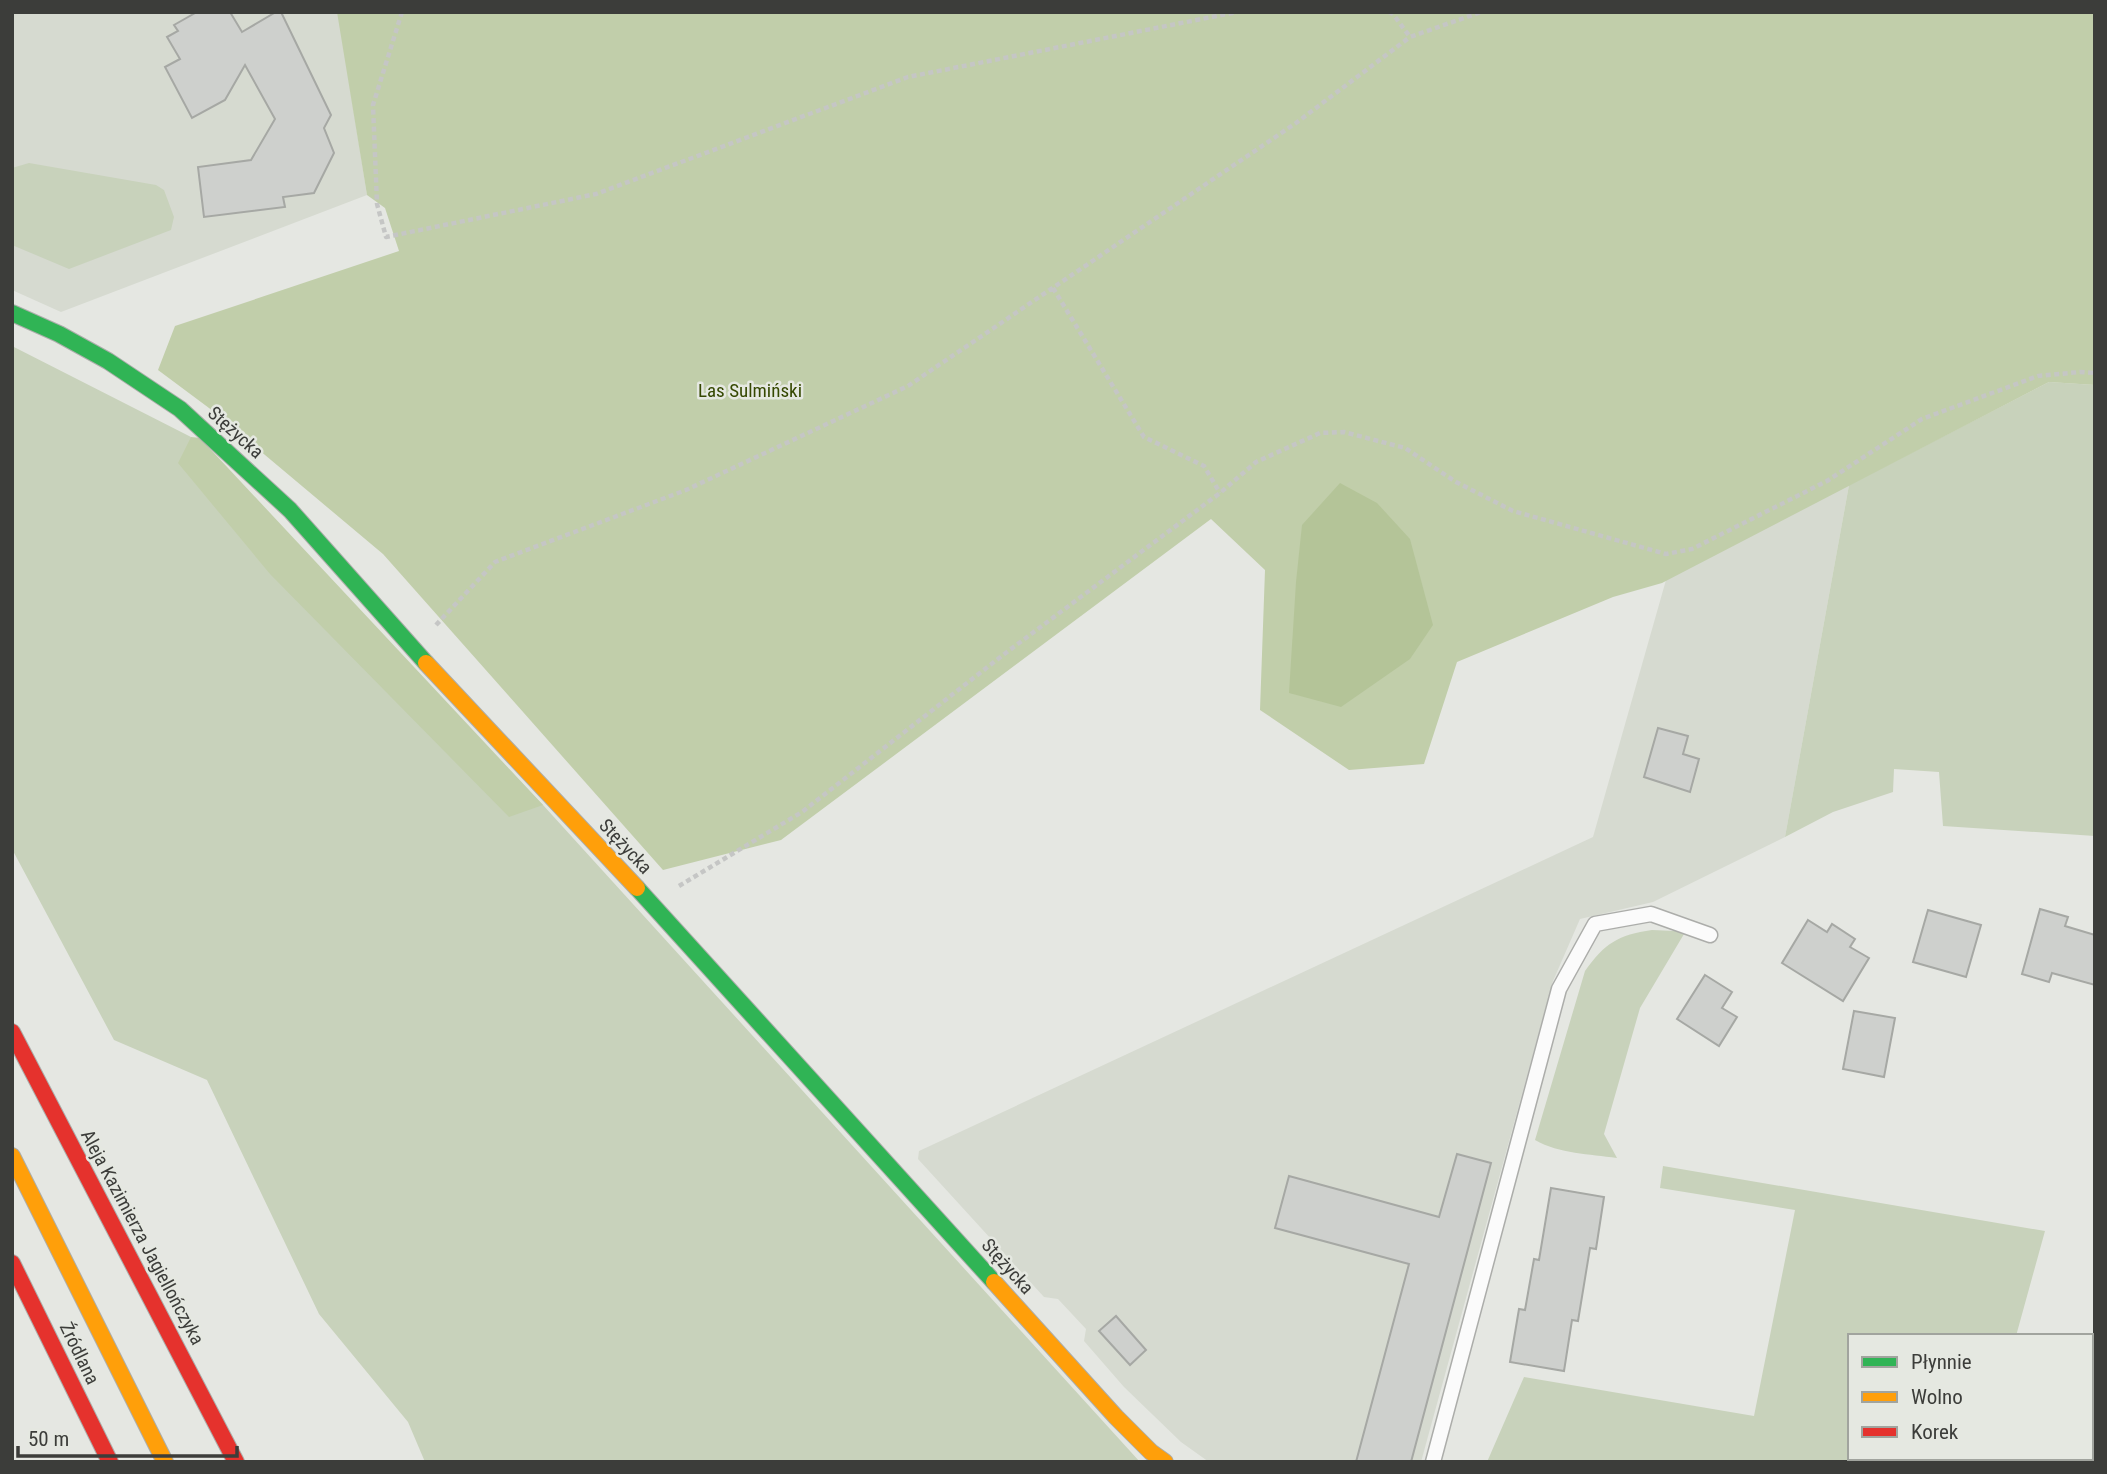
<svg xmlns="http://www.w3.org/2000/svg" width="2107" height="1474" viewBox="0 0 2107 1474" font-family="'Roboto Condensed',sans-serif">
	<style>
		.built { fill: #d6dad0 }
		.green { fill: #c8d2bb }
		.forest { fill: #c1ceaa }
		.water { fill: #b4c498 }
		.building { fill: #ced0cd; stroke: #a6a8a4; stroke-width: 2 }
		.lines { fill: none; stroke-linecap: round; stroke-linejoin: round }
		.lane-casing { stroke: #acadaa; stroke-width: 17 }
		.fast-casing { stroke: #acadaa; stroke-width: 18 }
		.slow-casing { stroke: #acadaa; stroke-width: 18 }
		.jam-casing { stroke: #acadaa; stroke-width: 18 }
		.path { stroke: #c5c6c5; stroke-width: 4.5; stroke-dasharray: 5 3.5; stroke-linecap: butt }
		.lane { stroke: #fbfbfb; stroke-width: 14 }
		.fast { stroke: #30b455; stroke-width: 16 }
		.slow { stroke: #ff9f0a; stroke-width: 16 }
		.jam { stroke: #e5322d; stroke-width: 16 }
		.labels { text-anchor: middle; stroke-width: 5; stroke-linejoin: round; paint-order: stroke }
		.park-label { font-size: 19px; fill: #354801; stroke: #e5e8e1 }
		.street-label { font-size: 19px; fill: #3c3d3a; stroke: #e5e8e1 }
	</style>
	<rect width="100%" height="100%" fill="#e5e7e2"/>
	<path class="built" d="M12,12H338L367,195L61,312L12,290Z
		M1849,485L1785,837L1653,902L1580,919L1553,981L1421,1462H1209L1181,1442L1124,1387L1084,1341L1086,1329L1058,1299L1044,1297L918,1159L919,1151L1593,837L1666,580Z"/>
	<path class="green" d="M29,163L156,185L164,190L174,217L171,230L69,269L12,245V168Z
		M12,346L191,437L543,805L1140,1462H425L408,1422L319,1314L207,1080L114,1040L12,849Z
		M2049,382L2095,385V836L1943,826L1939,772L1894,769L1893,792L1833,812L1785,837L1849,485Z
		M1652,930L1675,931L1684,934L1640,1008L1604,1134L1617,1158C1589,1154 1560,1154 1535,1140L1585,971C1605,943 1618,935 1652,930Z
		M1663,1166L2045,1231L2016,1336H1850V1458H1982L1981,1462H1487L1524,1377L1754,1416L1795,1210L1660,1188Z"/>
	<path class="forest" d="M337,12H2095V385L2049,382L1662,583L1613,597L1457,662L1424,764L1349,770L1260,710L1265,570L1211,519L781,840L663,870L383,554L209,408L158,370L175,326L399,251L385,208L367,195Z
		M191,437L200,438L543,805L509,817L270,574L178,463Z"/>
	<path class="water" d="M1340,483L1377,503L1410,539L1433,625L1410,659L1341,707L1289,693L1296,582L1302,525Z"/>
	<path class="building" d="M197,12H230L242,32L276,12H281L331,115L324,128L334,153L314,193L283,197L285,207L204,217L198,167L251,160L275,119L245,65L225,100L192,118L165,67L180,59L167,37L178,31L174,25Z
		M1658,728L1688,736L1683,754L1699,759L1690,792L1644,777Z
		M2040,909L2068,917L2065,926L2095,935V985L2052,973L2049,982L2022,974Z
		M1928,910L1981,925L1966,977L1913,962Z
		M1808,920L1827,932L1832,924L1855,939L1850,947L1869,958L1843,1001L1782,963Z
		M1705,975L1732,992L1722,1008L1737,1017L1719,1046L1677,1019Z
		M1854,1011L1895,1018L1884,1077L1843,1069Z
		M1457,1154L1491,1163L1411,1462H1356L1409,1264L1275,1228L1289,1176L1439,1217Z
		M1551,1188L1604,1197L1596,1249L1590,1248L1578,1321L1572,1320L1564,1371L1510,1362L1519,1309L1525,1310L1534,1259L1539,1260Z
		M1116,1316L1146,1350L1130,1365L1099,1331Z"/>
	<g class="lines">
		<g class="lane-casing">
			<path id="lane" d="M1433,1462L1559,989L1595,924L1651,914L1710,935"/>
		</g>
		<g class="fast-casing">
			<path id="fast" d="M12,313L59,334L108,361L180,409L290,510L426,663
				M637,888L994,1282"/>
		</g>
		<g class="slow-casing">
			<path id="slow" d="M426,663L637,888
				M12,1156L165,1462
				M994,1282L1116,1417L1151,1452L1165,1462"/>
		</g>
		<g class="jam-casing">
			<path id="jam" d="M12,1032L236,1462
				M12,1263L110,1462"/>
		</g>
		<path class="path" d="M402,12L373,105L377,204L386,237L596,194L908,77L1237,12
			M1389,12L1393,14L1410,37L1481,12
			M1053,288L1144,437L1204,466L1220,493
			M436,625L495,562L686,490L908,386L1296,123L1410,37
			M679,886L802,812L1003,655L1220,493L1256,462L1320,433L1344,432L1405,448L1456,482L1513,511L1666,554L1692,549L1827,481L1922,419L2038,376L2080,372L2095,373"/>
		<use href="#lane" class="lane"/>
		<use href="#fast" class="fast"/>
		<use href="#slow" class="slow"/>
		<use href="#jam" class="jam"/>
	</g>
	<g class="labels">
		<g class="park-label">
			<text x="750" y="397">Las Sulmiński</text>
		</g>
		<g class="street-label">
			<text transform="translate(236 432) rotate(42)" y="7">Stężycka</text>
			<text transform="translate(626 846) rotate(47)" y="7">Stężycka</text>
			<text transform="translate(143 1237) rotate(62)" y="7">Aleja Kazimierza Jagiellończyka</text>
			<text transform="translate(1008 1266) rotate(48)" y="7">Stężycka</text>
			<text transform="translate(80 1353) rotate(64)" y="7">Źródlana</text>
		</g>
	</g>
	<rect width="2107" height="1474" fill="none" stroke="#3c3d3a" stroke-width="28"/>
	<rect x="1848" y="1334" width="245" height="126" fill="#e5e8e1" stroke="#a1a49e" stroke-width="2"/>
	<rect x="1862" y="1357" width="35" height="10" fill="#30b455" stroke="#a1a49e" stroke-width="2"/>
	<text x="1911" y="1369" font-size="21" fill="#3c3d3a">Płynnie</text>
	<rect x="1862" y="1392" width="35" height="10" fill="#ff9f0a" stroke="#a1a49e" stroke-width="2"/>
	<text x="1911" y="1404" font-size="21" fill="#3c3d3a">Wolno</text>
	<rect x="1862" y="1427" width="35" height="10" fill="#e5322d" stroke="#a1a49e" stroke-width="2"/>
	<text x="1911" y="1439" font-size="21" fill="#3c3d3a">Korek</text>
	<path d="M18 1446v10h219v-10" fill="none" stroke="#3c3d3a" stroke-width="3.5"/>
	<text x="28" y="1446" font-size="21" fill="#3c3d3a" stroke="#e5e8e1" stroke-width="5" paint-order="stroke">50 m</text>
</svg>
